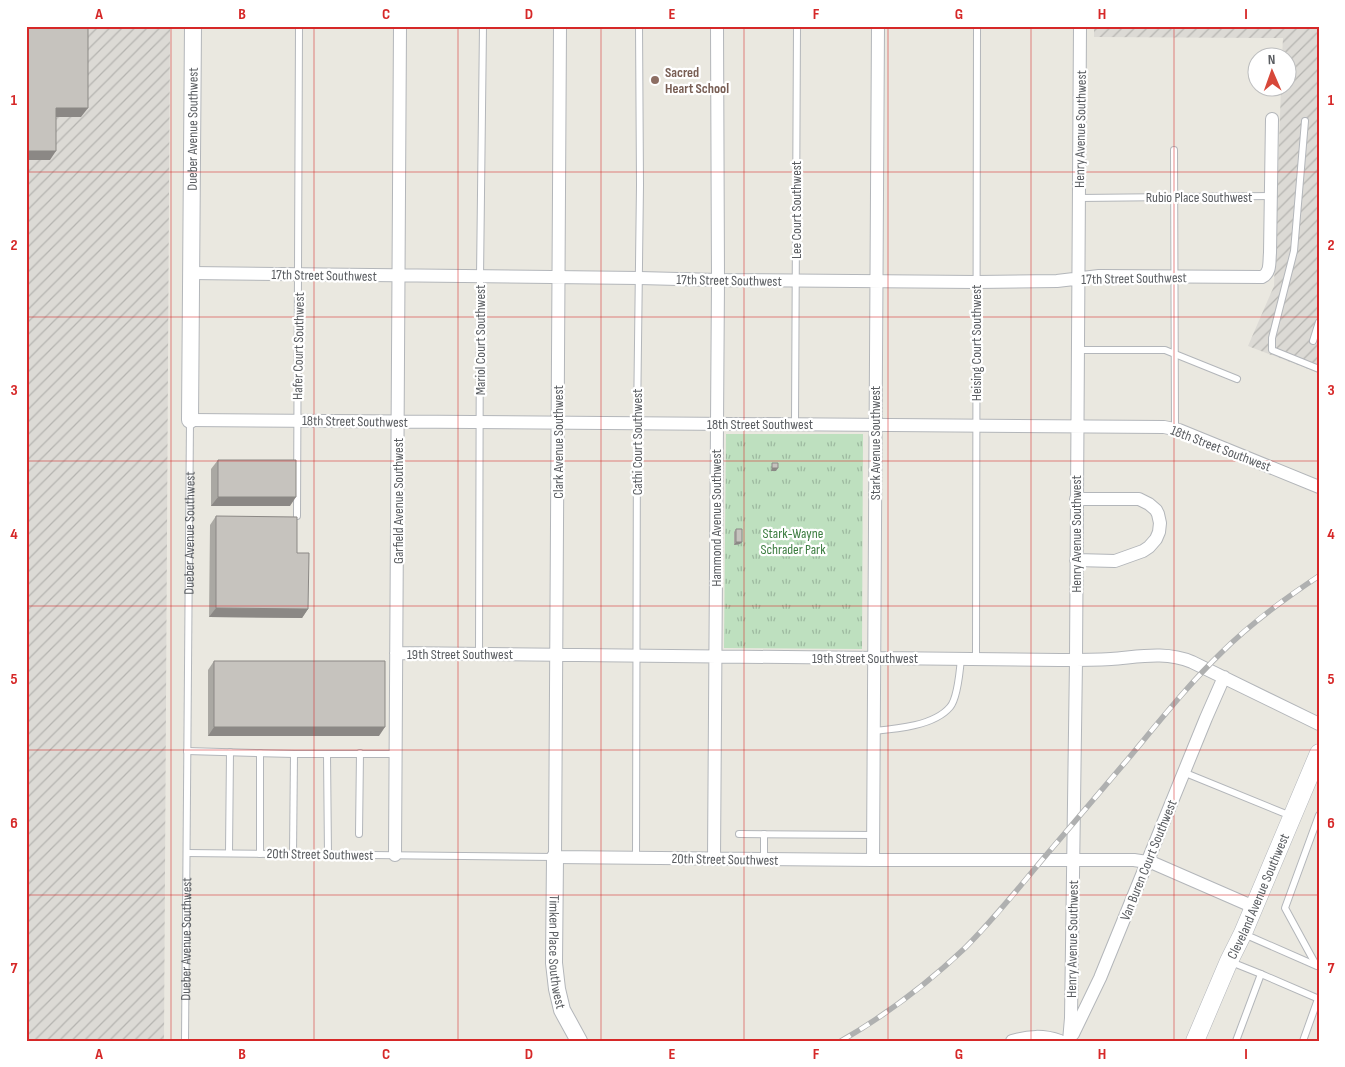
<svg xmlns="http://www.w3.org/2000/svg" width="1345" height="1067" viewBox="0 0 1345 1067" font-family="'Sofia Sans Condensed',sans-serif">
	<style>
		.industrial { fill: url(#industrial-furrows) }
		.park { fill: url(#park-tufts) }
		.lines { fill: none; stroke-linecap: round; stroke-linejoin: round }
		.service-casing { stroke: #b3b6ba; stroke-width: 8 }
		.minor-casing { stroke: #b3b6ba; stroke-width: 14 }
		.tertiary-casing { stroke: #b3b6ba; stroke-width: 18 }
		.secondary-casing { stroke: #b2b5ba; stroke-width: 19 }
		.service { stroke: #fff; stroke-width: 6 }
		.minor { stroke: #fff; stroke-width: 12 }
		.tertiary { stroke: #fff; stroke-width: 16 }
		.secondary { stroke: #fff; stroke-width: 18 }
		.rail-casing { stroke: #afb0b0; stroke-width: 5.5 }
		.rail { stroke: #fff; stroke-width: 4; stroke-dasharray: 11; stroke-linecap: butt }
		.wall { fill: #aaa8a3 }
		.shaded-wall { fill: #8b8885 }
		.building { fill: #c6c3be; stroke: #8b8885 }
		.grid { fill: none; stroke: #d62828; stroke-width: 1; stroke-opacity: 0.55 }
		.education-dot { fill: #8d6e63; stroke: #fff; stroke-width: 2 }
		.labels { text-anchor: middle; stroke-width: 4.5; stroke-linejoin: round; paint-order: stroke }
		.education-label { font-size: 14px; font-weight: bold; fill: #785e54; stroke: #fff; text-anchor: start }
		.street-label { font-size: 14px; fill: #595c60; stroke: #fff }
		.park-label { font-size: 14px; fill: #3b7c3f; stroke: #fff }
		.neatline { fill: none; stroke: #d62828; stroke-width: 2 }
		.grid-label { font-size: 16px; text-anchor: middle; font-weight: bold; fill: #d62828 }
	</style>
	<defs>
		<pattern id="industrial-furrows" width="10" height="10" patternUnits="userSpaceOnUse" patternTransform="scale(1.25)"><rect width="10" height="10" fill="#dcdad5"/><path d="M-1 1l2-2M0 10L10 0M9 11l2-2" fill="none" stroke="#b5b4b0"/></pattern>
		<pattern id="park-tufts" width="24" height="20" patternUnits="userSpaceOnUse" patternTransform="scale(1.25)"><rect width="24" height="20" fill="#bee0bf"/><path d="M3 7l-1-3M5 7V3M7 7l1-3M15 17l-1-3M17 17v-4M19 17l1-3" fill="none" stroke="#9db99f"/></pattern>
	</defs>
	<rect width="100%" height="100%" fill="#eae8e0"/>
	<path class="industrial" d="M26,26H170L164,1041H26Z
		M1094,26H1319V373L1248,346L1274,286L1281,88H1288V58L1282,57L1283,38L1094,37Z"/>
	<path class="park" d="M726,434H863L862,649L724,648Z"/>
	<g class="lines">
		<g class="service-casing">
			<g id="service">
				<path d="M1305,121L1294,251L1272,338V350L1319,369"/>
				<path d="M1174,150L1175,429"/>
				<path d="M1079,198L1271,196"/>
				<path d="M1313,341L1319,322"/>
				<path d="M1077,350H1165L1237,379"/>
				<path d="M795,424L797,26"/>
				<path d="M297,516L299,26"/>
				<path d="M479,654L480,277L483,26"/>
				<path d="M976,659L977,26"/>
				<path d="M873,731C896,729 934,726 950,707C957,699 960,670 961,658"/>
				<path d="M187,751L294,754H396"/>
				<path d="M327,754L328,855"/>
				<path d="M1183,772L1291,816"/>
				<path d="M359,834L360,753"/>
				<path d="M739,834L873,835"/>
				<path d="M187,853L554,857"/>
				<path d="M229,853L230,752"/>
				<path d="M260,854V753"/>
				<path d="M293,854L294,754"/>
				<path d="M636,858L637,423L640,185L639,26"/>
				<path d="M764,859V834"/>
				<path d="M1244,934L1317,966"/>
				<path d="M1231,962L1261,974L1236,1041"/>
				<path d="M1316,965L1285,908L1319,815"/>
				<path d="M1261,974L1319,999"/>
				<path id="s1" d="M185,1041L190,420"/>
				<path d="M1303,1041L1318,999"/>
			</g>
		</g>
		<g class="minor-casing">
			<path id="minor" d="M560,26L555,857L873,860H1134L1153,863L1254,907
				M191,273L639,278L718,280L976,282L1057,281L1099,276L1262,277C1271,273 1269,262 1270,253L1272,119
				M190,420L1164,427L1179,430L1319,487
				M1076,560L1115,561L1143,551L1149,547L1156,539L1159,532L1160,523L1158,514L1156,510L1149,504L1139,499H1076
				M396,653L1060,660C1077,660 1094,660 1111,659C1139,657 1165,651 1192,662L1319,724
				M395,855L400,26
				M714,859L718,280L717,26
				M873,860L878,26
				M1073,1034L1100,978L1206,718L1224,677
				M1012,1041C1029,1036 1043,1035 1060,1041
				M1069,1041L1071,1018L1076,660L1080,26"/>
		</g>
		<g class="tertiary-casing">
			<g id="tertiary">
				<path id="s2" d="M190,420L193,26"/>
				<path id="s3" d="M555,857L554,963L557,989L562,1010L579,1041"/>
			</g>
		</g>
		<g class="secondary-casing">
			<g id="secondary">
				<path id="s4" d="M1195,1041L1229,961L1243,933L1319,753"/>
			</g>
		</g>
		<use href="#service" class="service"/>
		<use href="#minor" class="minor"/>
		<use href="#tertiary" class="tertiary"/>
		<use href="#secondary" class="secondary"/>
		<g class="rail-casing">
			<path id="rail" d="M841,1041C886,1015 927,984 965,948C993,920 1017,890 1042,860C1071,826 1100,792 1128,759C1158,723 1187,686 1221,653C1250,624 1284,599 1319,576"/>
		</g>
		<use href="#rail" class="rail"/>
	</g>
	<path class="wall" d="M218,460L290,506H211V469Z
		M216,516L297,553L308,609L302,618L209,617L210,525Z
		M736,529L740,544L734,545V532Z
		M214,661L379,736H208V670Z"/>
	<path class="shaded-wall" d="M56,108H88L81,117H50Z
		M26,151H56L50,160H26Z
		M772,468H778L776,471H771Z
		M218,497H296L290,506H211Z
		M736,542H742L740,544L734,545Z
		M216,608L308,609L302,618L209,617Z
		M214,727H385L379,736H208Z"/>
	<path class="building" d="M26,26H88V108H56V151H26Z
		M218,460H296V497H218Z
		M772,463H778V468H772Z
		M216,516L297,517V553H309L308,609L216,608Z
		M736,529H742V542H736Z
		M214,661H385V727H214Z"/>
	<path class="grid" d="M171,26V1041M314,26V1041M458,26V1041M601,26V1041M744,26V1041M888,26V1041M1031,26V1041M1174,26V1041M26,172H1319M26,317H1319M26,461H1319M26,606H1319M26,750H1319M26,895H1319"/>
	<circle class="education-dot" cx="655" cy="80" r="5"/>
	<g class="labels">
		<g class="education-label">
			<text x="665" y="77">Sacred<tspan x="665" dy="16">Heart School</tspan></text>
		</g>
		<g class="street-label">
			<text dy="5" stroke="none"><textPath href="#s2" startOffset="291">Dueber Avenue Southwest</textPath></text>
			<text transform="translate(1080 129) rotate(-89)" y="5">Henry Avenue Southwest</text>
			<text x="1199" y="202">Rubio Place Southwest</text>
			<text transform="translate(796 210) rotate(-90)" y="5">Lee Court Southwest</text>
			<text transform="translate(324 275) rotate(1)" y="5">17th Street Southwest</text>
			<text transform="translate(1134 278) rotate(-1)" y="5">17th Street Southwest</text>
			<text transform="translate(729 280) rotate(1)" y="5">17th Street Southwest</text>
			<text transform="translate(480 340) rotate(-90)" y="5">Mariol Court Southwest</text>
			<text transform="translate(976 343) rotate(-90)" y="5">Heising Court Southwest</text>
			<text transform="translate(298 346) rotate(-89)" y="5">Hafer Court Southwest</text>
			<text transform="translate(355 421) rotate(1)" y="5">18th Street Southwest</text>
			<text x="760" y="429">18th Street Southwest</text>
			<text transform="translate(558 442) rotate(-90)" y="5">Clark Avenue Southwest</text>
			<text transform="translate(637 442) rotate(-90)" y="5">Cathi Court Southwest</text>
			<text transform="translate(875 443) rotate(-90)" y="5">Stark Avenue Southwest</text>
			<text transform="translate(1221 448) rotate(21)" y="5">18th Street Southwest</text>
			<text transform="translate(398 501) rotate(-90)" y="5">Garfield Avenue Southwest</text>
			<text transform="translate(716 518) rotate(-90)" y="5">Hammond Avenue Southwest</text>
			<text dy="5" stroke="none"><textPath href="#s1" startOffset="508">Dueber Avenue Southwest</textPath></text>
			<text transform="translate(1076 534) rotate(-90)" y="5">Henry Avenue Southwest</text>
			<text x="460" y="659">19th Street Southwest</text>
			<text x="865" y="663">19th Street Southwest</text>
			<text transform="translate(320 854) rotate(1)" y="5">20th Street Southwest</text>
			<text transform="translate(725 859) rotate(1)" y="5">20th Street Southwest</text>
			<text transform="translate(1148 860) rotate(-68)" y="5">Van Buren Court Southwest</text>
			<text dy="5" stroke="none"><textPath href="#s4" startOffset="158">Cleveland Avenue Southwest</textPath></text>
			<text dy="5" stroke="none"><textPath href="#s1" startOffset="102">Dueber Avenue Southwest</textPath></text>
			<text transform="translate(1072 939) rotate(-89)" y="5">Henry Avenue Southwest</text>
			<text dy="5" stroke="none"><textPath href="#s3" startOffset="95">Timken Place Southwest</textPath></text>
		</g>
		<g class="park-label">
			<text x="793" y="538">Stark-Wayne<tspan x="793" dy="16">Schrader Park</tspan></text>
		</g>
	</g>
	<rect width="1345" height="1067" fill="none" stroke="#ffffff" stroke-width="55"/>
	<g transform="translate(1272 72) rotate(358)"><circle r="24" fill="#ffffff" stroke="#bdbebf"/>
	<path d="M0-4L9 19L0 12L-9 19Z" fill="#d7483a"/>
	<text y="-8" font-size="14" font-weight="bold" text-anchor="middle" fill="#595c60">N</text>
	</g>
	<rect x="28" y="28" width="1290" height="1012" class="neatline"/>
	<g class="grid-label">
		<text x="99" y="19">A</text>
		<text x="242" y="19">B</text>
		<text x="386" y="19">C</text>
		<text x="529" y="19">D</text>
		<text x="672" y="19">E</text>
		<text x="816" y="19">F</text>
		<text x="959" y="19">G</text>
		<text x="1102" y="19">H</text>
		<text x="1246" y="19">I</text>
		<text x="14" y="105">1</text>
		<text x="1331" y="105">1</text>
		<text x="14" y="250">2</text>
		<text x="1331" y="250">2</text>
		<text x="14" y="395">3</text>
		<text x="1331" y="395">3</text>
		<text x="14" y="539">4</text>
		<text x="1331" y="539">4</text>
		<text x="14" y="684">5</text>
		<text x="1331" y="684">5</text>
		<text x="14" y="828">6</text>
		<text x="1331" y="828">6</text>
		<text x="14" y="973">7</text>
		<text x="1331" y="973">7</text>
		<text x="99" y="1059">A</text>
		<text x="242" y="1059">B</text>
		<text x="386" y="1059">C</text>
		<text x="529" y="1059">D</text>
		<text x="672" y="1059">E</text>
		<text x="816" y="1059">F</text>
		<text x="959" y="1059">G</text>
		<text x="1102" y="1059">H</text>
		<text x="1246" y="1059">I</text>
	</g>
</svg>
